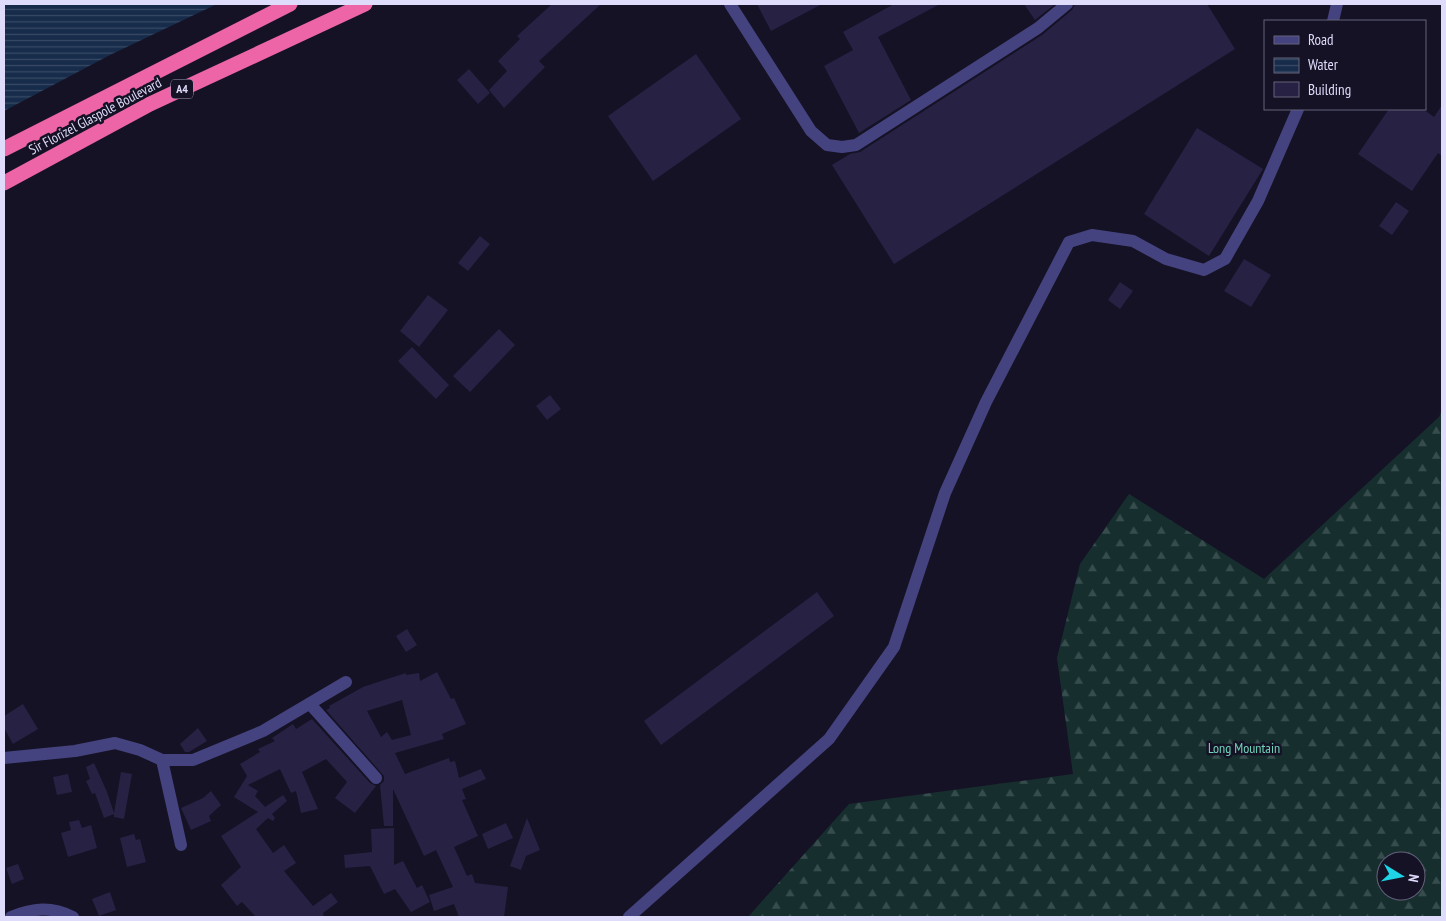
<svg xmlns="http://www.w3.org/2000/svg" width="1446" height="921" viewBox="0 0 1446 921" font-family="'PT Sans Narrow',sans-serif">
	<style>
		.forest { fill: url(#forest-firs); fill-rule: evenodd }
		.water { fill: url(#water-rules) }
		.building { fill: #272144; fill-rule: evenodd }
		.lines { fill: none; stroke-linecap: round; stroke-linejoin: round }
		.minor { stroke: #44437f; stroke-width: 12 }
		.highway { stroke: #ed64a7; stroke-width: 15 }
		.labels { text-anchor: middle; stroke-width: 5; stroke-linejoin: round; paint-order: stroke }
		.shield { fill: #151225; stroke: #a29fbb; stroke-width: 1 }
		.shield-label { font-size: 12px; font-weight: bold; fill: #dedbfb }
		.street-label { font-size: 14px; fill: #dedbfb; stroke: #151225 }
		.park-label { font-size: 14px; fill: #6fd3b9; stroke: #151225 }
	</style>
	<defs>
		<pattern id="forest-firs" width="22" height="20" patternUnits="userSpaceOnUse" patternTransform="scale(1.25)"><rect width="22" height="20" fill="#162f2e"/><path d="M5 1l3.5 6h-7zM16 11l3.5 6h-7z" fill="#374d4d"/></pattern>
		<pattern id="water-rules" width="6" height="5" patternUnits="userSpaceOnUse" patternTransform="scale(1.25)"><rect width="6" height="5" fill="#172c4a"/><path d="M0 2.5h6" fill="none" stroke="#384a65"/></pattern>
	</defs>
	<rect width="100%" height="100%" fill="#151225"/>
	<path class="forest" d="M1442,410V917H748L849,804L1073,774L1057,658L1080,564L1129,494L1264,579L1439,417ZM1386,861H1416V891H1386Z"/>
	<path class="water" d="M4,4H217L110,55L4,111Z"/>
	<path class="building" d="M552,4H601L539,61L545,67L504,108L489,90L507,71L498,61L520,39L517,36Z
		M757,4H822L771,31Z
		M894,4H940L878,37L911,100L859,133L824,66L853,50L843,32Z
		M1024,4H1055L1035,20Z
		M1075,4H1207L1235,49L894,264L832,165L850,154L860,152L1042,35L1072,10Z
		M696,54L741,119L653,181L608,116Z
		M469,69L490,93L478,104L457,80Z
		M1442,105V156L1438,153L1412,191L1358,154L1389,109H1423L1434,117Z
		M1197,128L1263,169L1209,256L1144,214Z
		M1396,202L1409,211L1392,235L1379,226Z
		M480,236L490,244L468,271L458,263Z
		M1244,259L1271,275L1251,307L1224,291Z
		M1120,282L1133,291L1120,309L1108,300Z
		M428,295L448,310L419,347L400,331Z
		M499,329L515,345L470,392L453,376Z
		M412,347L449,385L436,399L398,361Z
		M550,395L561,409L547,420L536,406Z
		M817,592L834,616L661,745L644,721Z
		M407,629L417,645L406,652L396,636Z
		M437,672L451,699L454,698L466,724L442,734L444,739L395,753L405,774L449,758L450,762L455,761L459,778L481,769L486,779L462,789L466,799L462,800L478,836L454,847L467,876L472,874L475,883L508,887L504,917H459L454,904L434,911L429,895L453,887L436,850L424,856L393,789V826H384L380,785L384,781V776L326,710L330,708L329,706L363,687L384,680L406,673V675L419,673L420,681ZM402,700L411,735L392,740L387,732L381,737L367,711Z
		M23,704L38,729L13,744L4,728V716Z
		M312,719L370,783L376,786L355,813L335,798L347,782L326,759L302,772L318,809L301,813L296,791L291,793L280,769L248,785L258,791L255,796L265,807L283,795L287,801L272,814L275,818L273,821L268,818L256,829L273,853L284,845L296,863L284,871L313,906L331,893L338,902L323,913L324,917H256L242,902L237,906L221,885L241,867L221,836L258,812L234,797L247,776L240,764L260,752L258,749L275,741L272,738L293,724L296,729Z
		M198,728L207,741L189,752H185L180,744Z
		M94,763L107,792L114,813L121,772L132,774L124,819L114,817V814L104,818L95,793L92,794L86,781L90,779L86,767Z
		M68,774L72,792L57,795L53,777Z
		M211,791L221,805L209,816L211,821L191,830L181,808L203,798Z
		M527,818L540,850L526,856L521,870L510,866Z
		M79,820L82,828L91,825L97,848L68,857L61,833L71,830L69,822Z
		M506,823L513,838L488,849L482,834Z
		M394,828V865L403,861L417,888L422,885L430,902L411,912L395,889L384,894L370,866L345,868L344,855L372,852L371,829Z
		M134,834L136,840L140,839L146,862L127,867L120,838Z
		M18,864L24,879L12,884L6,868Z
		M110,892L116,910L99,916L92,899Z"/>
	<g class="lines">
		<path class="minor" d="M730,4L811,131L827,145L842,147L856,145L1038,28L1067,4
			M1333,21L1337,4
			M310,704L376,778
			M4,758L75,751L115,743L140,750L162,760H193L263,731L346,682
			M162,760L181,845
			M11,917C33,908 51,906 73,917
			M629,917L829,739L894,647L945,493L986,402L1069,242L1092,235L1133,241L1166,259L1204,270L1225,259L1258,201L1298,109"/>
		<path class="highway" d="M4,149L290,4
			M4,183L150,104L365,4"/>
	</g>
	<g class="labels">
		<rect class="shield" x="171" y="79.5" width="22" height="19" rx="4"/>
		<g class="shield-label">
			<text x="182" y="93">A4</text>
		</g>
		<g class="street-label">
			<text transform="translate(95 116) rotate(-28)" y="5">Sir Florizel Glaspole Boulevard</text>
		</g>
		<g class="park-label">
			<text x="1244" y="753">Long Mountain</text>
		</g>
	</g>
	<rect width="1446" height="921" fill="none" stroke="#dedbfb" stroke-width="10"/>
	<rect x="1264" y="20" width="162" height="90" fill="#151225" stroke="#65627b"/>
	<rect x="1274" y="36" width="25" height="8" fill="#44437f" stroke="#65627b"/>
	<text x="1308" y="45" font-size="15" fill="#dedbfb">Road</text>
	<rect x="1274" y="58" width="25" height="15" fill="url(#water-rules)" stroke="#65627b"/>
	<text x="1308" y="70" font-size="15" fill="#dedbfb">Water</text>
	<rect x="1274" y="82" width="25" height="15" fill="#272144" stroke="#65627b"/>
	<text x="1308" y="95" font-size="15" fill="#dedbfb">Building</text>
	<g transform="translate(1401 876) rotate(100)"><circle r="24" fill="#151225" stroke="#65627b"/>
	<path d="M0-4L9 19L0 12L-9 19Z" fill="#1dd3e5"/>
	<text y="-8" font-size="14" font-weight="bold" text-anchor="middle" fill="#dedbfb">N</text>
	</g>
</svg>
